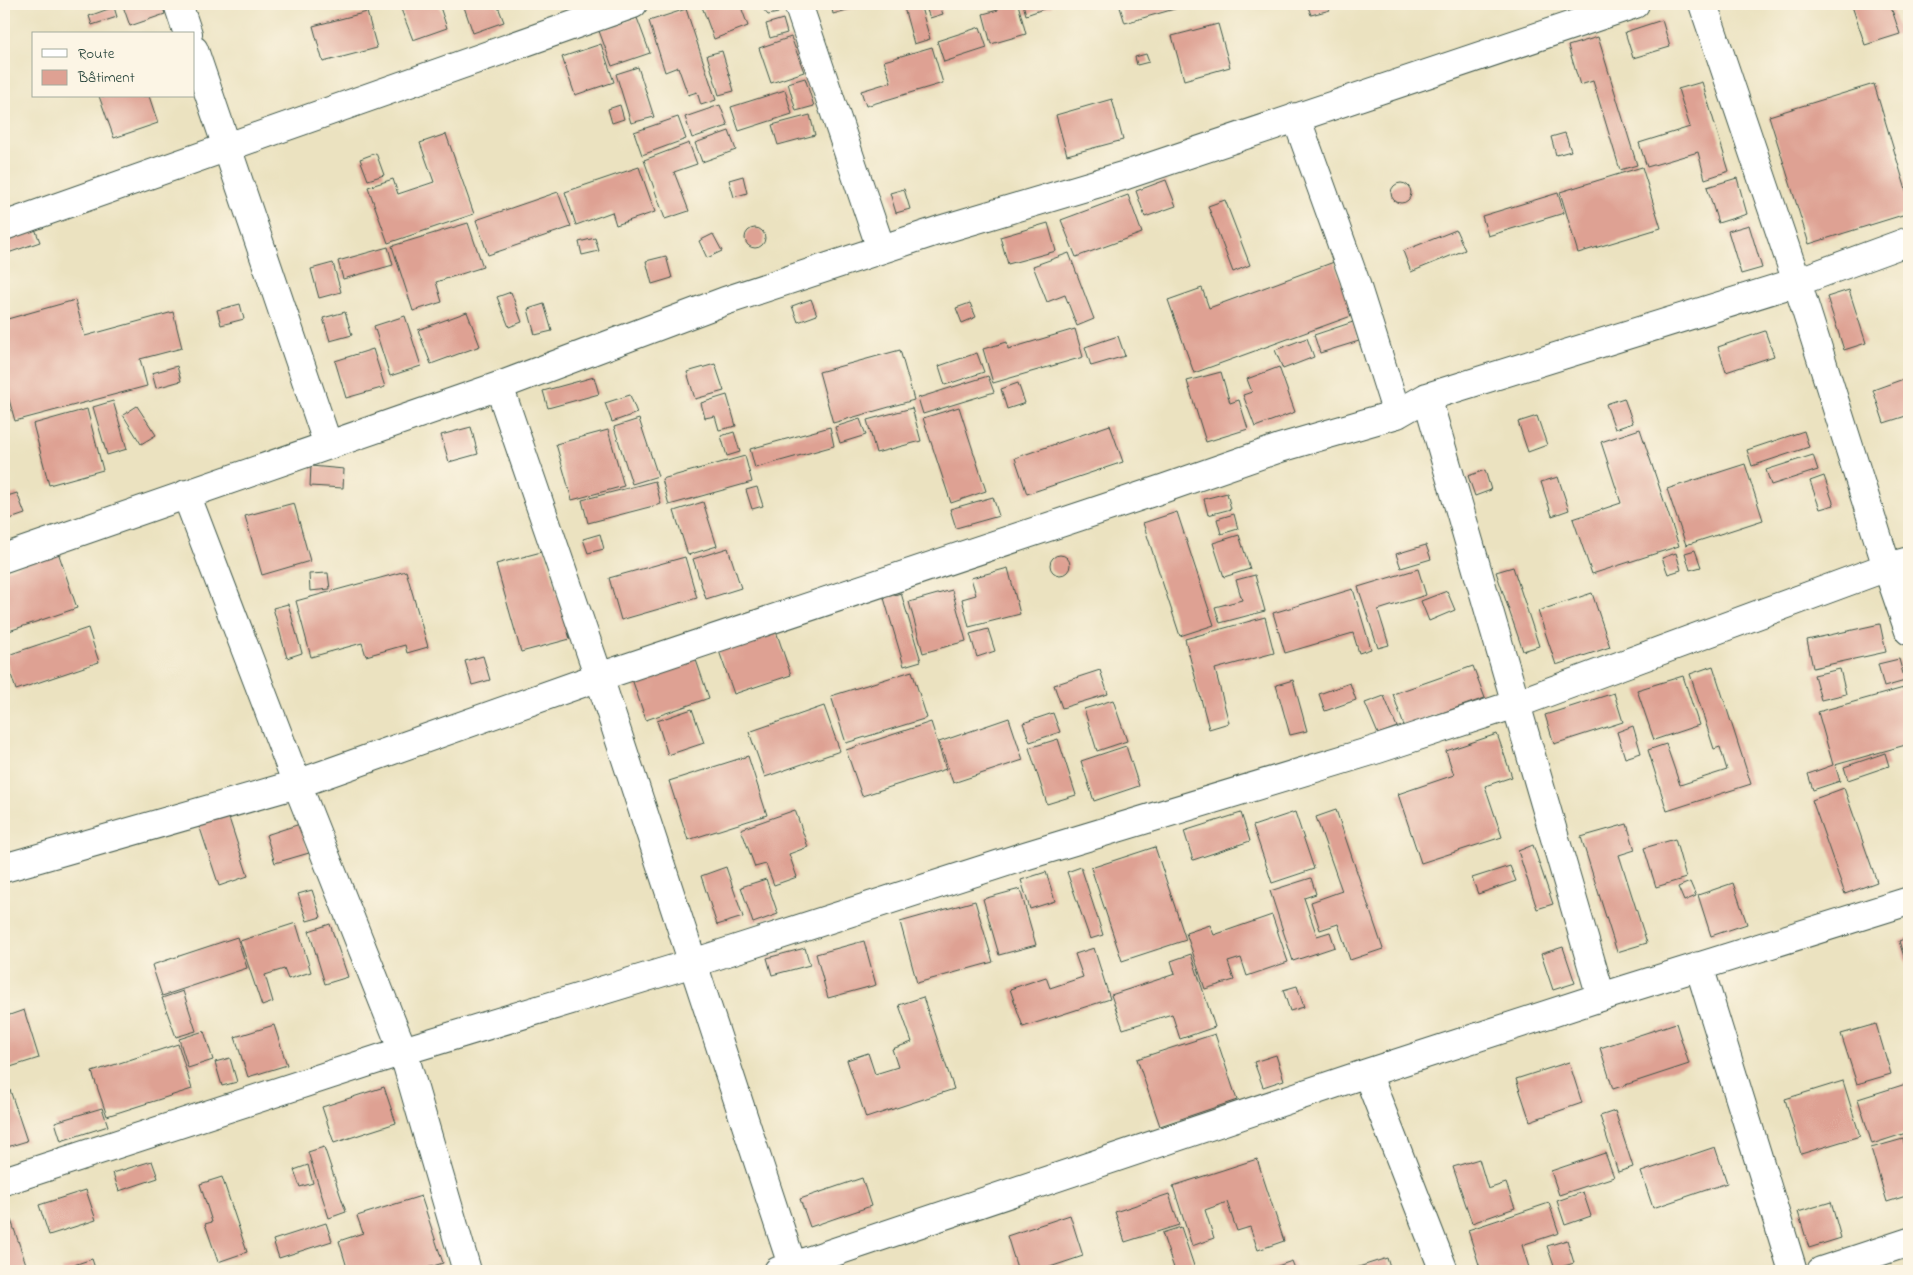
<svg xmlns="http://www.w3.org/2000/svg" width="1913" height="1275" viewBox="0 0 1913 1275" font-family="'Indie Flower',sans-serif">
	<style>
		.building { fill: #dea193 }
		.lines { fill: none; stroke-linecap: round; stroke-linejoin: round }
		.minor-casing { stroke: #3e5649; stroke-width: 30 }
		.minor { stroke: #fff; stroke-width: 28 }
	</style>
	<rect width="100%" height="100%" fill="#fcf5e5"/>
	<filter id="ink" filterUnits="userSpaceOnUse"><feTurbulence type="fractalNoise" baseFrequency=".02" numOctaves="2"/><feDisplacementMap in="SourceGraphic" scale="10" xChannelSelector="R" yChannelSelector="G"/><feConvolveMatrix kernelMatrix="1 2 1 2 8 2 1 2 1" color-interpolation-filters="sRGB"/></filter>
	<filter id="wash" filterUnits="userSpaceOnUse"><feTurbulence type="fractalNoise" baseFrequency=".0096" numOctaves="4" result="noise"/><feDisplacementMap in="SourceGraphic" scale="20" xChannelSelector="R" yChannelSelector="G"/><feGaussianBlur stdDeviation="1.12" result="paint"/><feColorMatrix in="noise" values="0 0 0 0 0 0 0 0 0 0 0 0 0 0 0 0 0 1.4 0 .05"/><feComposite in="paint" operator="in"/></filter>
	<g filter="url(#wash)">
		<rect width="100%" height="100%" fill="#ebe2c0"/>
		<g id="blocks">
			<path class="building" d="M130,4H162L165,14L130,26L123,6Z
				M399,4H439L447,28L413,40Z
				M463,4H497L504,22L473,33Z
				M701,4H740L748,26L714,39Z
				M764,4H778L779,8L778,13L768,15L763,9Z
				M831,4H868L833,14Z
				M903,4H920L930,39L914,44Z
				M928,4H939L943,14L930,18L925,5Z
				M996,4H1018L1026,34L991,44L983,14L998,10Z
				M1023,4H1052V6L1026,15Z
				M1119,4H1185V6L1125,23Z
				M1307,4H1328L1330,10L1311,15Z
				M1858,4H1890L1900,34L1865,45L1852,6Z
				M114,7L117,17L92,25L89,16Z
				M686,9L716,100L701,105L697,92L688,95L678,67L665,72L649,21Z
				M367,12L377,48L323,62L313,26Z
				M637,18L650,53L612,66L599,31Z
				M783,19L787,33L770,38L766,24Z
				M1662,20L1670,47L1633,58L1625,32Z
				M1218,24L1230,67L1184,80L1172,36Z
				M980,27L987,48L944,62L937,41Z
				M791,37L804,72L771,83L759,48Z
				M1598,37L1637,165L1620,170L1593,81L1580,85L1568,46Z
				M601,44L614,82L575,95L562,57Z
				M932,47L943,83L866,106L861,91L891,82L884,61Z
				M722,51L734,91L719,95L707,55Z
				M1146,54L1149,62L1137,65L1135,57Z
				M638,67L654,117L631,123L616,74Z
				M805,78L814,106L796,111L788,83Z
				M1702,82L1729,171L1705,179L1698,152L1647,167L1639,143L1690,127L1678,89Z
				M1874,84L1909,200V213L1809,244L1769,116Z
				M785,90L792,114L739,131L731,107Z
				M99,96H149L158,123L114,138Z
				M1112,99L1123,140L1067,155L1056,115Z
				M620,105L624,119L612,123L608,109Z
				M720,105L728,126L692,138L685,117Z
				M810,115L815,135L778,145L772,125Z
				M678,117L686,139L642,155L634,132Z
				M729,131L736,150L702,162L695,143Z
				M1565,133L1571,151L1556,155L1551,137Z
				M446,134L474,214L388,243L368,187L393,179L398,194L434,182L420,143Z
				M689,143L697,164L674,172L689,211L665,219L644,160Z
				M376,153L384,175L368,180L360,159Z
				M639,167L655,212L616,225L612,212L576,225L565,192Z
				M1642,167L1661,228L1578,253L1560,192Z
				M743,176L747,193L734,197L729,180Z
				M1737,178L1747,214L1718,223L1707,187Z
				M1166,180L1176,206L1145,217L1136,191Z
				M1391 193a10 10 0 1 1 20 0a10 10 0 1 1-20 0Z
				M904,189L910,209L896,213L890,193Z
				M558,192L571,227L488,255L476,220Z
				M1558,193L1564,213L1488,236L1482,216Z
				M1128,195L1142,233L1076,257L1061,220Z
				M1225,200L1250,265L1233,272L1208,206Z
				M468,223L483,267L436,282L442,302L413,311L392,246Z
				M1048,223L1056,251L1008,264L1000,237Z
				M1749,225L1762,268L1741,274L1728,231Z
				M34,226L40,242L8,253L4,236Z
				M745 238a10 10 0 1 1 20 0a10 10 0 1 1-20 0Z
				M1456,230L1465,250L1411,272L1403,251Z
				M713,234L722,251L707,258L699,241Z
				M595,238L599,251L582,255L579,242Z
				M388,247L393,265L343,279L338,261Z
				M1069,253L1094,319L1077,326L1065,295L1047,302L1033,266Z
				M666,256L672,278L652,284L646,261Z
				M1334,262L1354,315L1194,373L1168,300L1202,288L1209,308Z
				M333,263L341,292L319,298L311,269Z
				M1849,290L1866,343L1844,350L1827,297Z
				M511,292L522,322L509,327L497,297Z
				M811,299L817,315L798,322L792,306Z
				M75,300L85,336L173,312L182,348L140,359L147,386L15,421L4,382V320Z
				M970,303L976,317L962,323L956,308Z
				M240,304L244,319L221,325L217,310Z
				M544,304L552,331L535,335L528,309Z
				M345,312L352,335L330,341L323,318Z
				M467,312L480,346L431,364L418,330Z
				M405,316L421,366L390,376L374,326Z
				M1353,322L1359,341L1320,353L1314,335Z
				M1075,329L1083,357L993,383L983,349L1007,342L1008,349Z
				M1765,331L1774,356L1726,372L1718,347Z
				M1118,336L1125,356L1091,366L1085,347Z
				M1307,338L1314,357L1283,369L1275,350Z
				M373,349L385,387L346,398L335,361Z
				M900,350L914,400L833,423L819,372Z
				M977,353L984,372L945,385L939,366Z
				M715,364L724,391L695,399L687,372Z
				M177,366L181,381L156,388L152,373Z
				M1279,367L1295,412L1255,427L1243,395L1252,392L1247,379Z
				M1221,372L1230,403L1239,400L1248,429L1206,442L1187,381Z
				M988,376L994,392L923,414L918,398Z
				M594,377L599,394L548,408L543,391Z
				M1909,377V415L1884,423L1873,390Z
				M1018,383L1025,403L1007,409L1001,389Z
				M630,395L637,413L612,422L605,403Z
				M727,395L736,426L719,430L715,416L705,418L701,403Z
				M1624,398L1633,423L1615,429L1606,404Z
				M113,401L127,449L107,455L93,407Z
				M137,406L156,435L141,444L123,415Z
				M959,407L986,491L951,503L923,418Z
				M912,408L921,441L876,453L867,420Z
				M87,409L103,470L49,485L33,424Z
				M1537,416L1547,445L1528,452L1518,422Z
				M639,419L658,476L632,484L614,427Z
				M860,419L866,435L840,443L835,427Z
				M1110,425L1123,462L1027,494L1015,458Z
				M471,427L478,454L449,462L441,435Z
				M830,427L834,446L755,468L750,449Z
				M1640,429L1679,546L1592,574L1573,519L1621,503L1601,442Z
				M608,430L624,486L572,500L556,444Z
				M1804,431L1809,447L1752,466L1747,450Z
				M734,432L740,452L727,456L721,436Z
				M1813,455L1818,470L1771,485L1766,470Z
				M745,456L752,482L669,505L662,479Z
				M1745,464L1763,520L1686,545L1667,489Z
				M311,466L344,469L343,488L310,486Z
				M1485,470L1491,490L1475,496L1468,476Z
				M1824,476L1834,505L1820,509L1810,481Z
				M1558,477L1569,510L1552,516L1541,482Z
				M655,481L661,504L588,523L582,500Z
				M757,487L763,506L752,509L746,490Z
				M17,493L25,514L4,521V497Z
				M1227,493L1231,509L1208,515L1204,499Z
				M993,497L999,516L956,528L950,509Z
				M703,502L717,546L688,555L674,511Z
				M294,503L310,561L262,575L245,516Z
				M1177,512L1214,625L1180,636L1143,523Z
				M1234,514L1238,529L1221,534L1217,519Z
				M600,534L604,549L588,553L583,539Z
				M1239,535L1250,569L1224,577L1213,543Z
				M1426,545L1431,559L1401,568L1396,554Z
				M728,548L741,588L706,599L693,559Z
				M1695,550L1701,567L1690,570L1685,553Z
				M545,551L570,639L521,652L496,564Z
				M58,552L77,608L6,632L4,624V571Z
				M1676,553L1681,570L1668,574L1662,558Z
				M1050 565a10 10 0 1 1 20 0a10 10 0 1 1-20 0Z
				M685,557L697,598L621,620L609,578Z
				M1513,567L1539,646L1523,651L1496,572Z
				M1008,568L1020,614L969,627L962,599L976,595L971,578Z
				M1418,569L1426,595L1378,610L1389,645L1378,648L1358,587Z
				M406,571L428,647L407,653L405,645L366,656L362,643L311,657L296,601Z
				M328,573L330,589L310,591L309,574Z
				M1255,575L1265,611L1220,623L1215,607L1242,600L1236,580Z
				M1353,589L1371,649L1359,653L1353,633L1285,653L1273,613Z
				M952,590L966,641L923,653L909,602Z
				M1447,591L1455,610L1429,621L1421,601Z
				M901,593L921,661L904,666L884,598Z
				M1592,593L1610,647L1556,665L1538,611Z
				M288,604L302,653L287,658L273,608Z
				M1265,617L1274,653L1215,669L1229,723L1209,729L1185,639Z
				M1880,624L1886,652L1813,668L1807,640Z
				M88,628L99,662L16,690L5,656Z
				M775,628L791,675L734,694L718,648Z
				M988,629L995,651L977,657L970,634Z
				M483,656L490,680L472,685L465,661Z
				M695,657L709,698L646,720L632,679Z
				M1899,659L1905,681L1884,687L1878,664Z
				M1473,666L1485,698L1404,726L1393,694Z
				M1713,666L1751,784L1667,811L1648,750L1666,744L1680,785L1727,770L1720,747L1714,749L1690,674Z
				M1840,669L1846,694L1821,700L1814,675Z
				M1100,670L1108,694L1062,708L1054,685Z
				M912,671L927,718L846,743L831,696Z
				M1683,676L1699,725L1654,740L1637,690Z
				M1293,680L1307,731L1290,735L1276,685Z
				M1350,683L1356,700L1325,711L1319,694Z
				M1907,687L1909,694V744L1835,765L1840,781L1813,790L1808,774L1833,765L1818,712Z
				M1614,693L1623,722L1554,744L1545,715Z
				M1384,696L1397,727L1378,734L1365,703Z
				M1113,700L1127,741L1097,751L1084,709Z
				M824,706L840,751L765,777L749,732Z
				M692,709L704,743L668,755L657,721Z
				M1053,713L1060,732L1030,742L1023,723Z
				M1009,718L1023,760L953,783L939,742Z
				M931,722L946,769L862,796L846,750Z
				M1633,726L1641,753L1625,758L1617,732Z
				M1497,734L1512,777L1485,786L1502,837L1421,863L1398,794L1454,775L1446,751Z
				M1058,739L1076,795L1047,804L1029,748Z
				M1126,746L1139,786L1094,801L1081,761Z
				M1885,753L1889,766L1848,780L1844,767Z
				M748,756L767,815L688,840L669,781Z
				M1844,788L1877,882L1845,894L1812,800Z
				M225,806L248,876L219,886L196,816Z
				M795,810L808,847L789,854L797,877L774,885L766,864L755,867L741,829Z
				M1336,810L1383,949L1350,960L1338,924L1320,930L1311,902L1342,891L1316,817Z
				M1295,812L1314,869L1272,883L1253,826Z
				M1241,813L1250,841L1193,860L1184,831Z
				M300,824L309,853L275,863L266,835Z
				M1627,824L1635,850L1619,855L1647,943L1617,952L1581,837Z
				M1675,839L1686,878L1656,887L1644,848Z
				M1533,845L1553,904L1537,909L1518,851Z
				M1155,847L1186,940L1122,961L1091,868Z
				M1510,866L1516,881L1478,894L1472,878Z
				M726,867L743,917L717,925L701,876Z
				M1081,867L1103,935L1090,939L1067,872Z
				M1046,872L1055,901L1030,909L1021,880Z
				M1311,878L1316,894L1304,898L1317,936L1330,932L1335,947L1293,961L1270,891Z
				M766,879L778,914L753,923L741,887Z
				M1690,882L1696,896L1684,901L1678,887Z
				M1733,883L1747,924L1711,936L1698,895Z
				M1020,889L1036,945L999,955L983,899Z
				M312,890L321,917L307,921L298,894Z
				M975,901L993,962L917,983L900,922Z
				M1272,915L1288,962L1247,976L1241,958L1228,962L1234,980L1205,989L1186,933L1210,925L1214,935Z
				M296,923L311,972L288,979L284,969L265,975L273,1002L262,1006L240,941Z
				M330,924L348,977L325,984L309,931Z
				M237,937L247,968L162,996L152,965Z
				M1909,937V973L1899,941Z
				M864,941L876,985L828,998L816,954Z
				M1563,947L1575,983L1553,990L1541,954Z
				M805,948L810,965L772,975L767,958Z
				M1094,948L1110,999L1023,1027L1010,989L1046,977L1050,988L1083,977L1075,954Z
				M1191,954L1215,1027L1180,1039L1172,1014L1123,1029L1111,995L1175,974L1171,961Z
				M1297,986L1304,1007L1290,1011L1283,990Z
				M183,991L196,1031L176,1037L162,998Z
				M923,997L954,1089L866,1118L847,1060L868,1053L875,1074L898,1067L892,1049L912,1042L899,1005Z
				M24,1010L39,1058L4,1069V1017Z
				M1676,1023L1689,1064L1613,1089L1600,1048Z
				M1876,1024L1891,1074L1857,1084L1841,1034Z
				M274,1025L287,1065L248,1077L235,1037Z
				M204,1031L213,1060L188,1068L179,1039Z
				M1215,1034L1237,1100L1160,1126L1137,1059Z
				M178,1044L192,1089L107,1116L92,1072Z
				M1276,1055L1284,1080L1263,1087L1254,1062Z
				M230,1058L237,1082L222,1086L215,1062Z
				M1569,1062L1582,1103L1530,1121L1516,1079Z
				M1843,1081L1860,1136L1801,1154L1785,1099Z
				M1909,1083V1132L1872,1144L1858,1099Z
				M384,1087L396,1123L334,1143L322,1107Z
				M10,1090L27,1141L4,1148V1092Z
				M102,1108L108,1126L61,1141L55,1122Z
				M1615,1111L1633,1167L1618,1172L1600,1116Z
				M1903,1139L1909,1160V1195L1887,1202L1871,1148Z
				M324,1147L346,1212L329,1218L308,1152Z
				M1715,1147L1727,1183L1653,1208L1641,1172Z
				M1605,1153L1614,1177L1559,1195L1551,1171Z
				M1257,1159L1284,1241L1258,1250L1250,1227L1237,1231L1227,1202L1205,1210L1214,1238L1192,1246L1173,1186Z
				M1479,1159L1488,1189L1506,1183L1515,1208L1472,1223L1453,1167Z
				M152,1161L158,1178L119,1191L113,1173Z
				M308,1165L313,1183L300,1187L294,1170Z
				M222,1177L247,1252L218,1262L205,1224L212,1222L200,1184Z
				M862,1178L871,1206L810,1227L800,1199Z
				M86,1190L96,1220L49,1235L39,1205Z
				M1583,1192L1591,1216L1565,1225L1557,1201Z
				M1169,1194L1179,1225L1125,1242L1115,1212Z
				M421,1196L443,1263L417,1271H348L339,1241L363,1233L357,1216Z
				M1831,1202L1841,1238L1809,1248L1798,1212Z
				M1549,1203L1559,1233L1522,1245L1530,1271H1481L1468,1230Z
				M1070,1215L1083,1256L1038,1271H1018L1007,1236Z
				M10,1217L27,1267L14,1271H4V1220Z
				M326,1223L332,1241L279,1258L273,1240Z
				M1181,1227L1195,1269L1187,1271H1175L1162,1233Z
				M1567,1240L1574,1263L1555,1269L1547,1246Z
				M1387,1258L1391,1271H1346Z
				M92,1259L96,1271H63L62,1269Z
				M1292,1261L1296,1271H1263Z"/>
		</g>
	</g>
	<g filter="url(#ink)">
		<use href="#blocks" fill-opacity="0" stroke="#3e5649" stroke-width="1"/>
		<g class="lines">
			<g class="minor-casing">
				<path id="minor" d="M178,4L188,34
					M798,4L881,249
					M1703,4L1797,282L1887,567L1909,631
					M194,50L328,445
					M1296,117L1354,278L1397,414
					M4,226L633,4
					M499,386L599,677L794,1271
					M1427,397L1601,997
					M186,494L297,784L403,1051L467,1271
					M4,558L499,386L725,301L940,230L1126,175L1635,4
					M4,868L297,784L599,677L1165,488L1280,448L1397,414L1427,397L1797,282L1909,241
					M1699,966L1793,1271
					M1367,1073L1444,1271
					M4,1181L403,1051L693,963L1028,855L1378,749L1516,704L1887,567L1909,561
					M778,1271L1367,1073L1601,997L1909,901
					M1821,1271L1909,1242"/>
			</g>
			<use href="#minor" class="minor"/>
		</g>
	</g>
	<rect width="1913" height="1275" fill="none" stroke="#fcf5e5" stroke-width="20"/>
	<rect x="32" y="32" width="162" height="65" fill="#fcf5e5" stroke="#a4ab9e"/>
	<rect x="42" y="49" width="25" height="8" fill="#ffffff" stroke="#a4ab9e"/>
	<text x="78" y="58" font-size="15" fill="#1f3d34">Route</text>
	<rect x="42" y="70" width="25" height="15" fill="#dea193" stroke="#a4ab9e"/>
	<text x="78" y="82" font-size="15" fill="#1f3d34">Bâtiment</text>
</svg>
